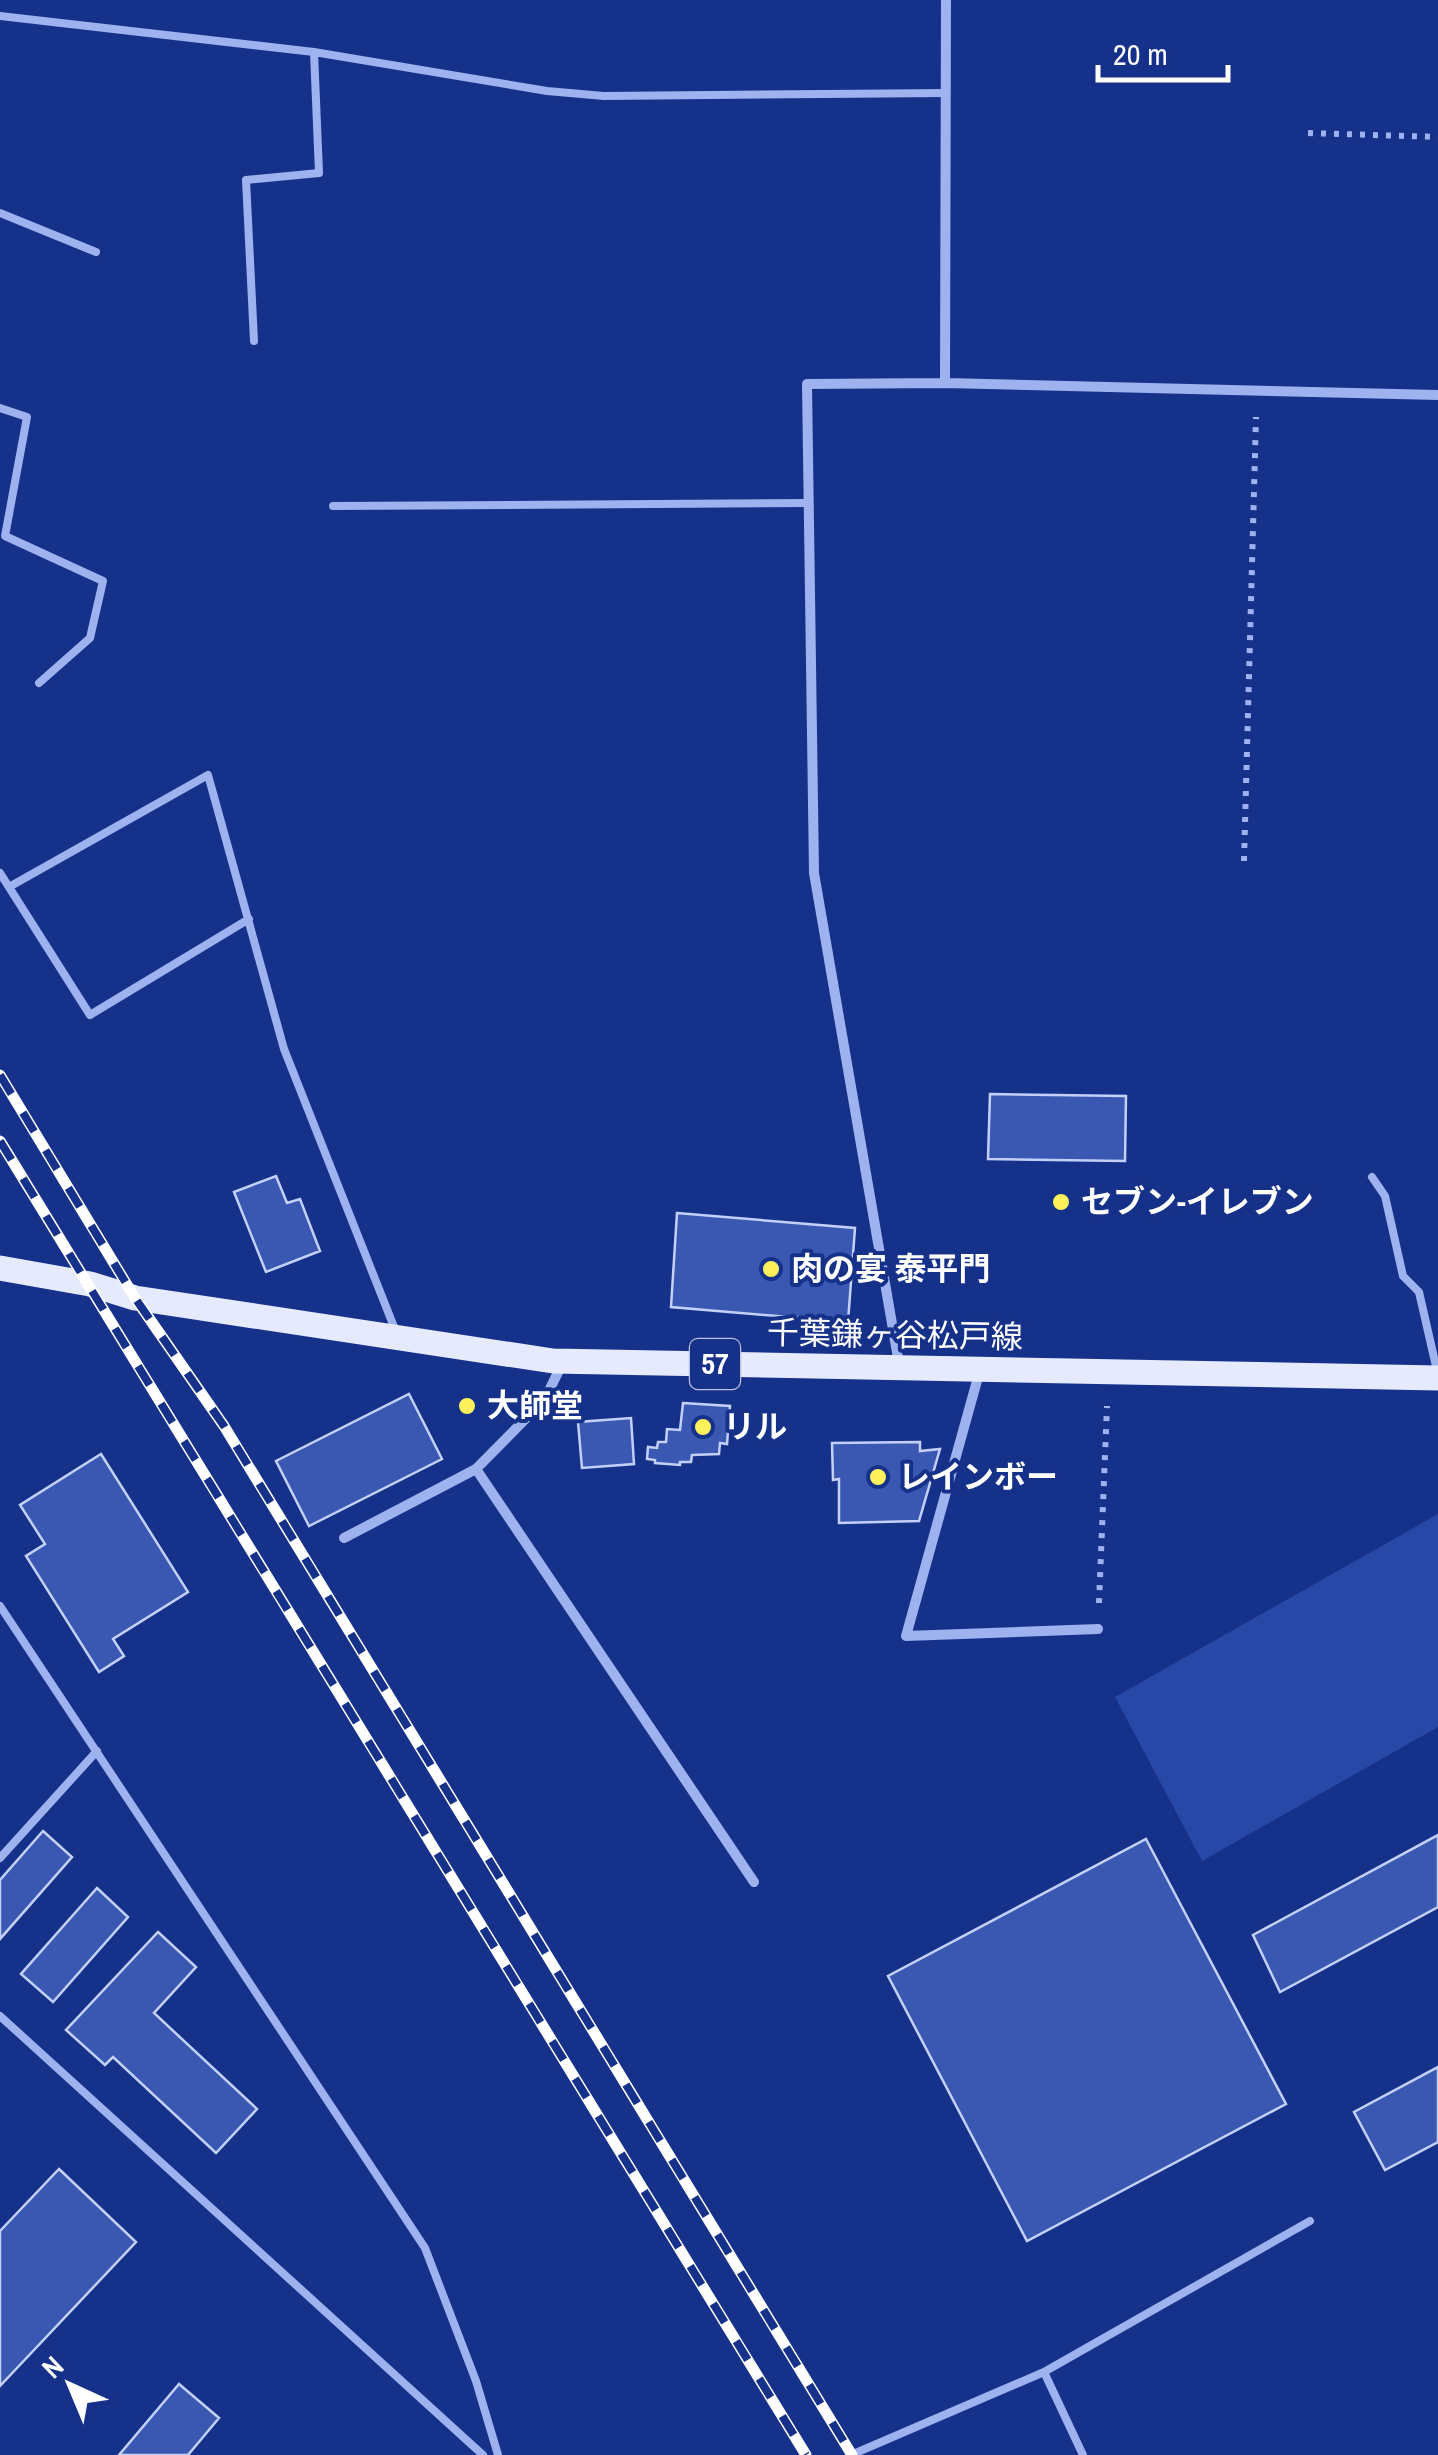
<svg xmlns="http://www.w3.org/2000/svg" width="1438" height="2455" viewBox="0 0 1438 2455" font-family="'Archivo Narrow','Noto Sans JP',sans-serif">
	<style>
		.green { fill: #2848a8 }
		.building { fill: #3a57b1; stroke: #c3d1fa; stroke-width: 2.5 }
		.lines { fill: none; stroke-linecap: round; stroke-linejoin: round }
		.path { stroke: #9db2ee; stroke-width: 6; stroke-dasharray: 5 8; stroke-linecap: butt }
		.lane { stroke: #9db2ee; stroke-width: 8 }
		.street { stroke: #9db2ee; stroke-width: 10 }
		.primary { stroke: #e5eaff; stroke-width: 25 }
		.rail-casing { stroke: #fff; stroke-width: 11 }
		.rail { stroke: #163189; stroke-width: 8; stroke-dasharray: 22; stroke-linecap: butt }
		.poi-dot { fill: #fff15b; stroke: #163189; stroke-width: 4 }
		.labels { text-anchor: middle; stroke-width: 8; stroke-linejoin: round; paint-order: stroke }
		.shield { fill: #163189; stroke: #b9c1dc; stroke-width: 2.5 }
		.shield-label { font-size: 30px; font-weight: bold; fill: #fff }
		.poi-label { font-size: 32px; font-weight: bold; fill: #fff; stroke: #163189; text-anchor: start }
		.street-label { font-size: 32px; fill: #fff; stroke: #163189 }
	</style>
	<rect width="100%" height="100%" fill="#163189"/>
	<path class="green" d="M1438,1514V1727L1202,1861L1115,1697Z"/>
	<path class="building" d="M990,1094L1126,1096L1125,1161L988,1159Z
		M276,1176L287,1203L300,1199L320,1251L266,1272L234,1192Z
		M677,1213L855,1228L848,1322L671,1307Z
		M409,1394L442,1459L309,1526L276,1461Z
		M683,1403L730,1406L727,1444L720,1443L719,1454L692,1455L691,1462H680V1465L655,1463V1460L647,1459L648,1447L657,1448L658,1442H666L667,1429L680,1430Z
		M631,1418L634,1464L582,1468L578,1422Z
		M920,1442V1451L940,1449L919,1521L839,1523V1479L833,1480L832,1443Z
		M101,1454L188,1592L113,1639L124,1656L99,1672L26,1556L45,1544L20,1505Z
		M43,1831L72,1857L0,1939V1880Z
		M1438,1835V1907L1280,1992L1253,1935Z
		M1146,1839L1286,2104L1027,2241L888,1976Z
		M97,1888L128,1917L53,2002L21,1974Z
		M158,1932L196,1967L154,2013L257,2109L216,2153L113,2057L105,2065L66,2030Z
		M1438,2067V2142L1385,2170L1354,2112Z
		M59,2169L136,2242L0,2386V2231Z
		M179,2384L219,2418L188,2455H119Z"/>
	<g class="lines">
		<path class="path" d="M1308,133L1438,137
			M1244,861L1256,417
			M1099,1603L1107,1406"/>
		<path class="lane" d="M0,16L314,52L319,173L246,180L254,341
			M314,52L547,91L604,96L946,93
			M0,213L96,252
			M0,408L27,417L5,536L103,581L90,638L39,683
			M333,506L809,503
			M0,873L90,1015L249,919
			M9,887L208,775L284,1049L396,1332
			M1372,1177L1385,1196L1403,1276L1419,1292L1438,1375
			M0,1606L425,2248L476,2381L498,2455
			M0,1858L97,1751
			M0,2016L483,2455
			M1044,2372L1083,2455
			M851,2455L1044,2372L1310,2221"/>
		<path class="street" d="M945,383L946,0
			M899,1364L814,873L807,384L945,383L1438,395
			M980,1370L906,1636L1098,1629
			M476,1469L754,1882
			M344,1538L476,1469L545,1399L563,1362"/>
		<path class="primary" d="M0,1268L90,1284L135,1298L553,1361L1438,1378"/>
		<g class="rail-casing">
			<path id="rail" d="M0,1075L135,1298L224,1426L852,2455
				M0,1141L806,2455"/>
		</g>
		<use href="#rail" class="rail"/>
	</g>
	<g class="poi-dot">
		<circle cx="1061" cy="1202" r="10"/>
		<circle cx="771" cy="1269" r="10"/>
		<circle cx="467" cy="1406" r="10"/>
		<circle cx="703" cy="1427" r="10"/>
		<circle cx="878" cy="1477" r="10"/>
	</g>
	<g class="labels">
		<rect class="shield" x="690" y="1339" width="50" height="50" rx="8"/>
		<g class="shield-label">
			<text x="715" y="1374">57</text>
		</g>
		<g class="poi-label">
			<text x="1081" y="1213">セブン-イレブン</text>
			<text x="791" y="1280">肉の宴 泰平門</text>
			<text x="487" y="1417">大師堂</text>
			<text x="723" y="1438">リル</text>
			<text x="898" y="1488">レインボー</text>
		</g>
		<g class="street-label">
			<text transform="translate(895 1335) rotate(1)" y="11">千葉鎌ヶ谷松戸線</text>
		</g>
	</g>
	<g transform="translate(70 2385) rotate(316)" stroke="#163189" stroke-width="8" paint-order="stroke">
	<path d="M0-8L18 38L0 25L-18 38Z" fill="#ffffff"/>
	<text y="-15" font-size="28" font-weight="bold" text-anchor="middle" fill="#ffffff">N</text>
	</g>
	<path d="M1098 65v15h130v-15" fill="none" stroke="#ffffff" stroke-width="5"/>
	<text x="1113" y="65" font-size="30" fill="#ffffff" stroke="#163189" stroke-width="8" paint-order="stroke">20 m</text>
</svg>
